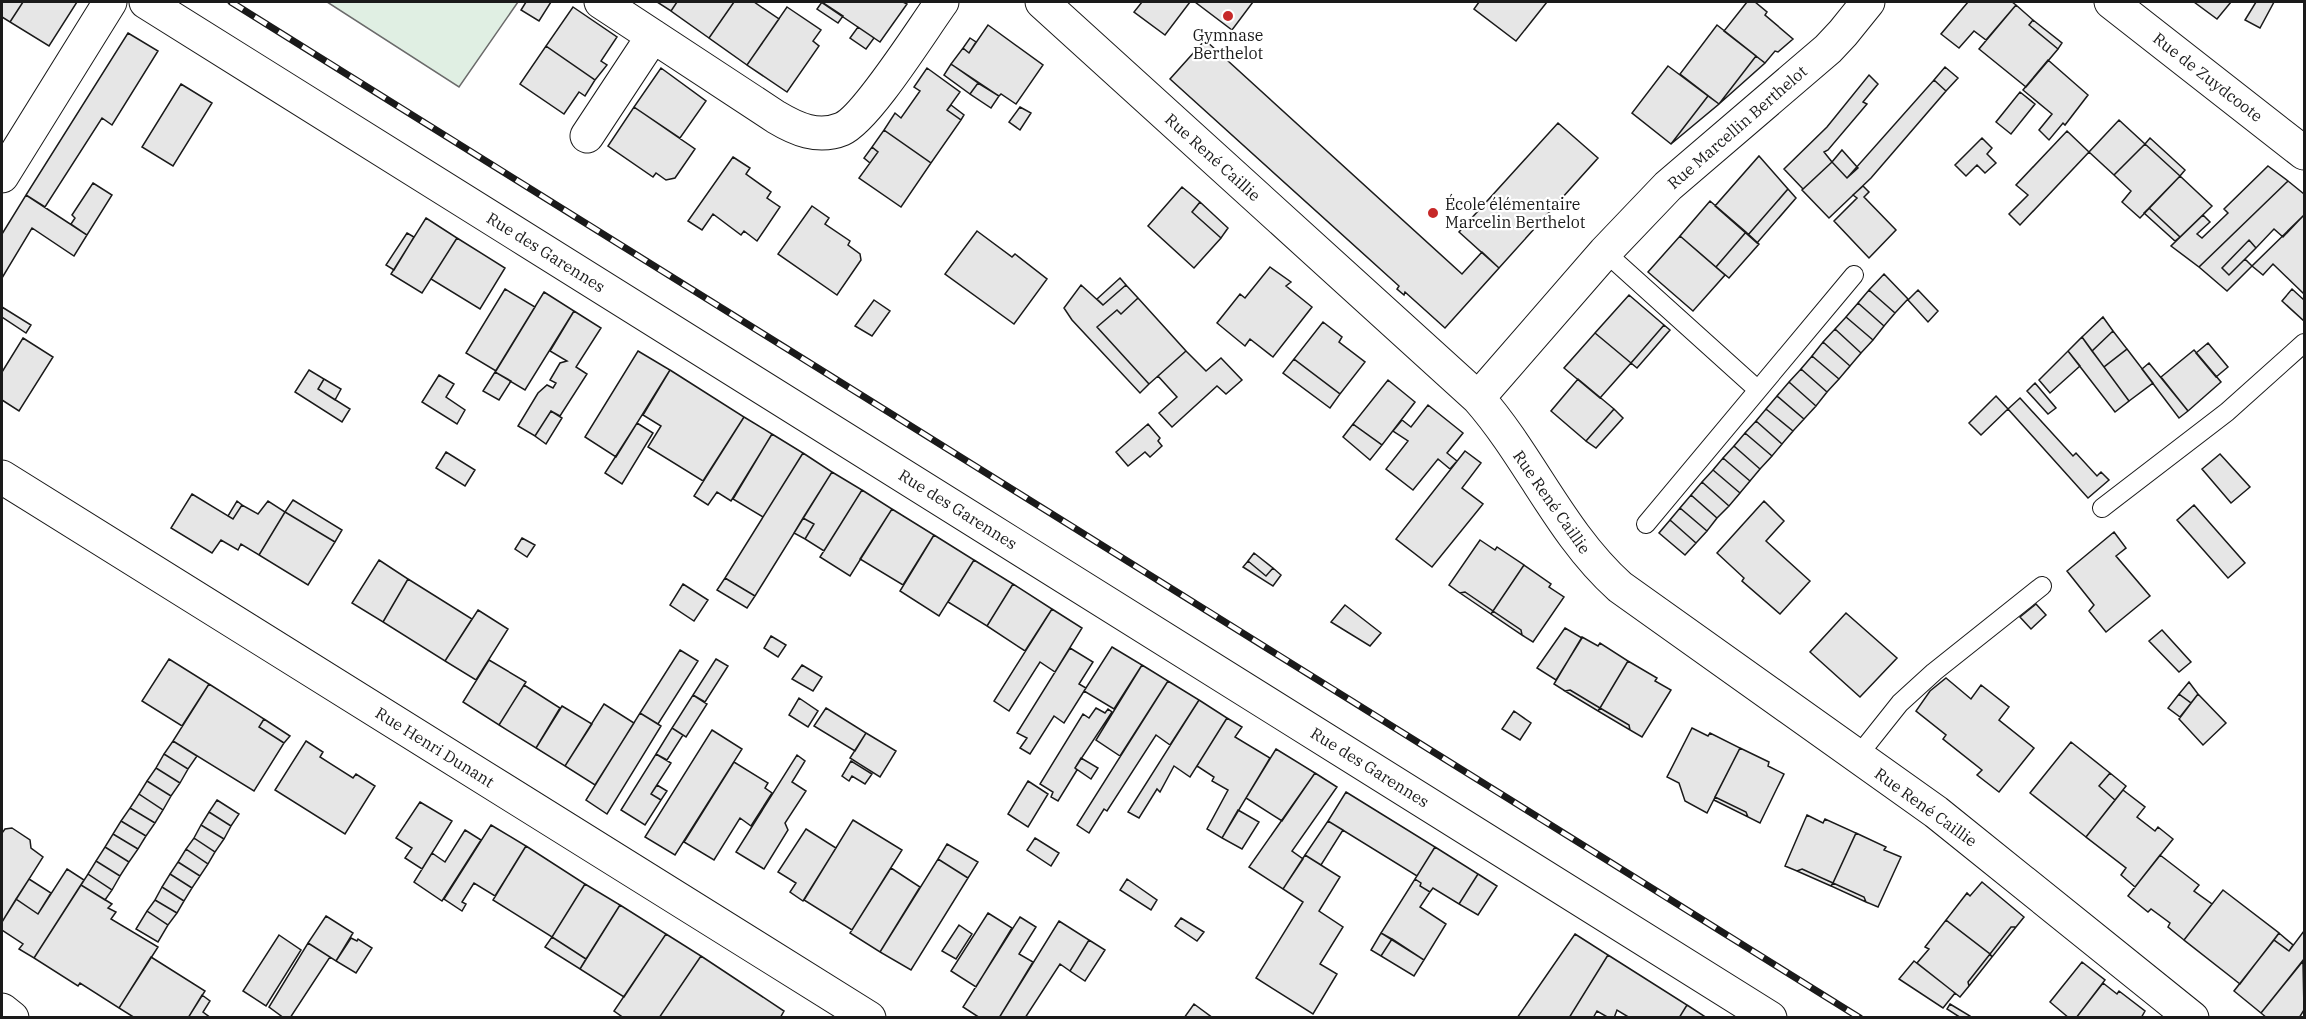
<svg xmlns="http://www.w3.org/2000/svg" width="2306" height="1019" viewBox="0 0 2306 1019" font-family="'IBM Plex Serif',serif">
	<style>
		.green { fill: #e0efe3; stroke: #6a6a6a; stroke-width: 1.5 }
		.building { fill: #e6e6e6; stroke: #1a1a1a; stroke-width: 1.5 }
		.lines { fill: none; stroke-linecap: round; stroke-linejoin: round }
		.lane-casing { stroke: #1a1a1a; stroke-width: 20 }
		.street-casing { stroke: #1a1a1a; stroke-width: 35 }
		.secondary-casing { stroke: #1a1a1a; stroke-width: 35 }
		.lane { stroke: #fff; stroke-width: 18 }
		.street { stroke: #fff; stroke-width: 33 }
		.secondary { stroke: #fff; stroke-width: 33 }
		.rail-casing { stroke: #1a1a1a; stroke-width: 7 }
		.rail { stroke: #fff; stroke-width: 4.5; stroke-dasharray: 14; stroke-linecap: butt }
		.poi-dot { fill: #c62828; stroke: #fff; stroke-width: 2 }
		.labels { text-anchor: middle; stroke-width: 4.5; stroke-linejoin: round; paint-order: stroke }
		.poi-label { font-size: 16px; fill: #1a1a1a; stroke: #fff }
		.street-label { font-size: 16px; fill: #1a1a1a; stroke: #fff }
	</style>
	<rect width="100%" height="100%" fill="#fff"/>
	<path class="green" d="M327,2H518L459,87Z"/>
	<path class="building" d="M2,2H23L10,22L2,17Z
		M23,2H77L49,46L10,22Z
		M526,2H551L539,21L521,10Z
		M657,2H677L671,11Z
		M677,2H734L709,38L671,11Z
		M734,2H754L779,19L747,65L709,38Z
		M821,2H903L907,4L880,42Z
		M822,2L843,16L838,23L817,9Z
		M1142,2H1190L1165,35L1134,12Z
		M1195,2H1253L1232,30Z
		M1479,2H1547L1516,41L1474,9Z
		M1747,2H1755L1767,12L1765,15L1793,39L1778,52L1775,51L1765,63L1724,31Z
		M1968,2H2012L2016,5L1986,40L1974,31L1959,48L1941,34Z
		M2194,2H2231L2217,19Z
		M2256,2H2274L2260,28L2245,20Z
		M2016,5L2033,20L2029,25L2058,49L2026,87L1979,49Z
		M573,7L617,37L601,61L607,65L595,80L546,46Z
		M787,7L821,30L813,41L819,46L787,92L747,65Z
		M2033,20L2062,43L2058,49L2029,25Z
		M988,25L1043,65L1016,104L1001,94L999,96L951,64L963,48L969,53Z
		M1717,25L1756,56L1719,104L1680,74Z
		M858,27L874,38L866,49L850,38Z
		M128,33L158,51L112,125L102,118L45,207L26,195Z
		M970,38L976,42L969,53L963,48Z
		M1205,40L1462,274L1482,252L1499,268L1445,328L1405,292L1404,295L1397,289L1399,286L1170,79Z
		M546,46L595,80L585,96L579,92L564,114L520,84Z
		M1756,56L1765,63L1719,104Z
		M2048,60L2088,95L2065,125L2063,123L2049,140L2039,130L2052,114L2023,90Z
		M951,64L978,83L970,94L944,75Z
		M1668,66L1708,96L1671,144L1632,113Z
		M1945,67L1958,78L1946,91L1934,80Z
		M661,68L706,101L680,138L634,107Z
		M927,68L960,92L947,110L961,120L931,163L884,130L895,113L901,118L920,91L914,87Z
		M1869,75L1878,84L1863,102L1867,104L1828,150L1824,152L1832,162L1803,189L1784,169L1827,127Z
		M1934,80L1946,91L1871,178L1829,218L1802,190L1832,162L1847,178Z
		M978,83L999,96L991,108L970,94Z
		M181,84L212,103L173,166L142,147Z
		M2020,92L2035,104L2011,134L1996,122Z
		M1708,96L1719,104L1671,144Z
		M951,105L964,115L961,120L947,110Z
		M634,107L695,149L675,178L666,180L656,173L653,177L608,146Z
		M1020,107L1031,113L1020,130L1009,122Z
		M2119,120L2145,144L2114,175L2089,152Z
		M1558,123L1598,158L1499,268L1459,232Z
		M884,130L931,163L901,207L859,178L878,152L872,147Z
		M2067,131L2089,152L2020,225L2009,214L2028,195L2016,185Z
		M1982,138L1992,148L1987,154L1996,163L1985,173L1977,165L1966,176L1955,165Z
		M2150,138L2185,170L2180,176L2145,144Z
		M2145,144L2180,176L2140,218L2122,202L2131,191L2114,175Z
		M872,147L878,152L870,163L864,158Z
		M1842,150L1858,168L1847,178L1832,162Z
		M1759,156L1788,189L1748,235L1715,206Z
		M733,157L750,168L746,174L771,192L767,198L780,207L757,241L744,231L741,235L713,214L702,230L688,221Z
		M2268,166L2288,181L2199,267L2171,246L2203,215L2210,222L2197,234L2202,238L2228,213L2224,209Z
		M2180,176L2212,206L2180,237L2149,208Z
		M2288,181L2304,194V215L2283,237L2274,229L2256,248L2249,240L2222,268L2229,275L2245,259L2252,266L2227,291L2199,267Z
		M93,183L112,195L87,235L71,224L75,218L72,215Z
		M1863,186L1869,192L1864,197L1896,230L1869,258L1834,221L1857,198L1853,195Z
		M1182,187L1200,202L1192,212L1221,238L1194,268L1148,226Z
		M1788,189L1796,198L1757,243L1748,235Z
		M26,195L87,235L74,256L32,228L2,278V234Z
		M1710,201L1746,232L1716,267L1680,236Z
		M1200,202L1228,228L1221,238L1192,212Z
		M812,206L829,218L825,224L850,241L848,245L860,254L861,260L837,295L778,254Z
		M2149,208L2180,237L2175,241L2144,213Z
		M2304,215V294L2273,264L2263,275L2252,266Z
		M426,218L457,238L422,293L391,274Z
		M977,231L1012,257L1015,254L1047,279L1014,324L945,274Z
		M1746,232L1759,244L1729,278L1716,267Z
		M407,233L414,237L394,270L386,265Z
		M1680,236L1725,275L1693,311L1648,272Z
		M457,238L505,268L480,309L431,279Z
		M2249,240L2256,248L2229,275L2222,268Z
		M1270,267L1291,282L1286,286L1312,307L1273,357L1250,339L1245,346L1217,323L1240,294L1245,298Z
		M1884,274L1908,299L1895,313L1869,290Z
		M1120,278L1126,285L1103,305L1097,299Z
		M1081,285L1103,305L1126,285L1138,298L1121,314L1117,310L1097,327L1149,384L1140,393L1072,320L1064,308Z
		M505,289L535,307L496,371L466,353Z
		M2292,289L2304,300V321L2282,301Z
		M1869,290L1895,313L1884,326L1858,303Z
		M1918,290L1938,311L1928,322L1908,300Z
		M544,292L574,311L525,390L495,372Z
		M1629,295L1664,325L1631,363L1595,333Z
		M1138,298L1186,351L1149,384L1097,327L1117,310L1121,314Z
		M874,300L890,311L872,336L855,326Z
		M1858,303L1884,326L1873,340L1846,317Z
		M2,307L31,325L26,333L2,317Z
		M574,311L601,328L576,367L587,374L560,416L551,411L535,436L518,426L538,393L547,385L553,388L556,383L550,380L560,363L567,361L550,351Z
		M1846,317L1873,340L1861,353L1835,329Z
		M2103,317L2113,331L2092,351L2082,337Z
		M1323,322L1342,337L1339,342L1365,362L1340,394L1294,359Z
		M1664,325L1670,330L1637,368L1631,363Z
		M1835,329L1861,353L1850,366L1823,342Z
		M2113,331L2127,349L2104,367L2092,351Z
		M1595,333L1631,363L1600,398L1564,368Z
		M2082,337L2129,401L2115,412L2068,351Z
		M23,338L53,357L19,411L2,400V372Z
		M1823,342L1850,366L1839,379L1812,356Z
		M2208,343L2228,367L2216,377L2196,353Z
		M2127,349L2153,383L2129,401L2104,367Z
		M2194,350L2221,382L2188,411L2161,377Z
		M638,351L670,370L616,457L585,437Z
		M1186,351L1206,371L1221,358L1242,380L1226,394L1217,386L1172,427L1159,413L1177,397L1158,376Z
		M2068,351L2080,366L2050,393L2039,380Z
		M1812,356L1839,379L1827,392L1801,369Z
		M1294,359L1340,394L1330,408L1283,373Z
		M2149,363L2188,411L2179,418L2142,369Z
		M1801,369L1827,392L1816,406L1789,382Z
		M309,370L324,379L318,389L350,409L342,422L295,392Z
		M670,370L744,417L703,481L648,447L661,426L643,415Z
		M495,372L511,381L499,400L483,391Z
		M439,375L454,384L446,397L465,410L457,424L422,402Z
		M324,379L341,389L335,400L318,389Z
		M1578,379L1614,409L1586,441L1551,411Z
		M1388,380L1415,402L1382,445L1353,424Z
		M1789,382L1816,406L1804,419L1777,396Z
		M2035,383L2056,408L2048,414L2027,391Z
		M1777,396L1804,419L1793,431L1766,409Z
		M1996,396L2008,409L1981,435L1969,423Z
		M2020,398L2073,456L2076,453L2097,476L2101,472L2109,480L2088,498L2008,409Z
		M1428,405L1463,433L1447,453L1457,461L1450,469L1438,459L1413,490L1386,469L1408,441L1393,431L1402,420L1411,427Z
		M1614,409L1623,418L1596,448L1586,441Z
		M1766,409L1793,431L1782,444L1756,421Z
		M551,411L562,418L546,444L535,436Z
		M744,417L772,434L731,501L717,492L708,505L694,496Z
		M1756,421L1782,444L1772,456L1745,433Z
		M637,423L653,433L622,484L605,473Z
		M1148,424L1160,438L1158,441L1162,446L1150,457L1145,452L1128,466L1116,452Z
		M1353,424L1382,445L1370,460L1343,437Z
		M1745,433L1772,456L1760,469L1734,446Z
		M772,434L803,453L763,517L733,499Z
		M1734,446L1760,469L1750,481L1723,458Z
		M1465,451L1481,463L1462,488L1483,504L1432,567L1396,539Z
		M446,452L475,470L465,486L436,468Z
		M803,453L832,472L755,596L725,578Z
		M2220,454L2250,487L2231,503L2202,469Z
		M1723,458L1750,481L1740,493L1713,470Z
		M1713,470L1740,493L1729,506L1702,482Z
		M832,472L862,490L824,551L805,539L814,524L803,518Z
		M1702,482L1729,506L1717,518L1691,495Z
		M862,490L892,509L850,576L820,557Z
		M192,494L233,519L242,505L258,514L268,501L285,512L259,555L241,544L238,550L221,540L212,553L171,528Z
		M1691,495L1717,518L1707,531L1680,508Z
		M293,500L342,530L335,542L285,512Z
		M237,501L242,505L233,519L228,516Z
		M1764,501L1784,521L1766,541L1810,581L1780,614L1742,581L1744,578L1717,553Z
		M2194,505L2245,563L2228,578L2177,520Z
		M1680,508L1707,531L1696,543L1670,520Z
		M892,509L934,535L903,585L860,559Z
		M285,512L335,542L308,585L259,555Z
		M803,518L814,524L805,539L794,533Z
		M1670,520L1696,543L1685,555L1659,533Z
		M2114,532L2126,548L2116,556L2150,596L2106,632L2089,611L2094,605L2067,571Z
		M934,535L974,560L939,616L900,591Z
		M522,538L535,545L527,557L515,549Z
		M1480,540L1495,550L1497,547L1524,565L1493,611L1465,592L1460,593L1449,585Z
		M1254,553L1273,568L1266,576L1248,561Z
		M379,560L408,579L383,622L352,603Z
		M974,560L1013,584L987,626L948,602Z
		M1248,561L1266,576L1273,568L1281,575L1273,586L1243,567Z
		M1524,565L1551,584L1549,587L1564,597L1533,642L1522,635L1521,630L1493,611Z
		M725,578L755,596L747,608L717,590Z
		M408,579L472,619L445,661L383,622Z
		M683,584L708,600L694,621L670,605Z
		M1013,584L1052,609L1025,651L987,626Z
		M1465,592L1493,611L1491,614L1460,593Z
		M2036,604L2046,615L2031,629L2020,617Z
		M1345,605L1381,633L1370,646L1331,622Z
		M1052,609L1082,628L1055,672L1040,662L1009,711L994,701Z
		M478,610L508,629L476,680L445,661Z
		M1493,611L1521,630L1522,635L1491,614Z
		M1846,613L1897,658L1860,697L1810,652Z
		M1565,628L1582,638L1556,680L1537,668Z
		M2162,630L2191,662L2179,672L2149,641Z
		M771,636L786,645L778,657L764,648Z
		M1582,637L1598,646L1600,643L1628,661L1600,708L1570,690L1565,691L1554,684Z
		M1112,647L1142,665L1114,709L1084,691Z
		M1070,648L1093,662L1079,684L1086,688L1064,723L1054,716L1030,754L1020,748L1027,738L1017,733Z
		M680,650L698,661L658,724L640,713Z
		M169,659L209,684L182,726L142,701Z
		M716,659L728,666L705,702L693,695Z
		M489,660L526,682L499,725L463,702Z
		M1628,661L1657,678L1655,681L1671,690L1642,737L1630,730L1629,725L1600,708Z
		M802,665L822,677L813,691L792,679Z
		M1142,665L1168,681L1120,756L1096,740Z
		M1946,678L1971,699L1981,685L2009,707L1999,720L2034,748L1999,792L1977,775L1982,770L1943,739L1946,735L1916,711L1930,691Z
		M1168,681L1199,700L1170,745L1156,735L1107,811L1104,809L1089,833L1077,825Z
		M2189,682L2198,694L2191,703L2179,694Z
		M209,684L264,719L259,727L284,743L254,791L173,741Z
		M524,685L560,708L536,748L499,725Z
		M1570,690L1600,708L1598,711L1565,691Z
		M2179,694L2191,703L2180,717L2168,708Z
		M2198,694L2226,723L2203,745L2179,719Z
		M693,695L707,704L686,737L672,728Z
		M799,698L818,711L808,727L789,715Z
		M1199,700L1227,718L1190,777L1174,766L1160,792L1157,789L1139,818L1128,812Z
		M604,704L634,723L595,785L565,766Z
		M562,706L592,724L565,766L536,748Z
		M826,708L866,733L855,751L814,726Z
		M1096,708L1105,713L1108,709L1112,712L1075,768L1077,770L1058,801L1051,797L1053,792L1040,784L1083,714L1089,718Z
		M1600,708L1629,725L1630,730L1598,711Z
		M1514,711L1531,723L1520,740L1502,729Z
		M640,713L661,726L607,814L586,800Z
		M1227,718L1242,727L1235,737L1270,758L1222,838L1207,829L1228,790L1212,781L1214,777L1197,766Z
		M264,719L290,736L284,743L259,727Z
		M672,728L683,735L667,760L656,754Z
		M1692,728L1708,736L1710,733L1740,748L1707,813L1685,801L1679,783L1667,777Z
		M712,730L742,749L675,855L645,837Z
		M866,733L896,751L880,777L850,758Z
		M173,741L197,756L188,769L164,754Z
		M306,741L323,752L320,757L353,778L356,774L375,786L345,834L275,790Z
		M2071,742L2110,773L2099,786L2115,800L2086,837L2030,793Z
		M1740,748L1769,762L1768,766L1784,774L1760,823L1748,817L1746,812L1715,797Z
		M1276,749L1315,773L1282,821L1246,798Z
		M164,754L188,769L180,783L156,768Z
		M656,754L671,763L651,794L661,800L645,825L621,810Z
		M797,755L805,761L792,782L806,791L785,823L788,830L764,869L736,852Z
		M1081,758L1098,768L1091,779L1075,768Z
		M851,761L872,774L865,784L852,776L849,781L842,776Z
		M734,762L768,783L765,788L772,793L751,826L740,818L714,860L684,842Z
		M156,768L180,783L171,796L147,781Z
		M1315,773L1337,787L1292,851L1303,859L1283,889L1249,867Z
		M2110,773L2126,786L2115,800L2099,786Z
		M147,781L171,796L163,810L139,794Z
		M1028,781L1048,794L1028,827L1008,814Z
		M657,785L667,791L661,800L651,794Z
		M2123,790L2145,807L2137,817L2155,831L2158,827L2173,839L2135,887L2121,875L2126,868L2086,837Z
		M1346,792L1435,847L1417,876L1328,821Z
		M139,794L163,810L155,823L130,808Z
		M1715,797L1746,812L1748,817L1714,800Z
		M217,800L239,814L231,826L209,812Z
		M420,802L452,821L422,869L405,858L412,848L396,838Z
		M130,808L155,823L146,836L121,821Z
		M1238,810L1259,822L1242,849L1222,838Z
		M209,812L231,826L224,839L201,825Z
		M1807,815L1823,823L1825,819L1856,833L1833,883L1802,869L1797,871L1785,866Z
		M853,820L902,850L852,930L804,900Z
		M121,821L146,836L138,849L113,834Z
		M1328,821L1343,830L1321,865L1305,855Z
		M201,825L224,839L215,852L194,838Z
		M491,825L526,846L495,896L474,883L462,902L466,904L462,911L444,899Z
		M12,828L30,840L31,848L43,857L2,922V833L5,829Z
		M806,829L836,848L803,901L790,892L796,883L778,872Z
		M465,830L481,840L442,901L414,882L432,853L445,862Z
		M1856,833L1886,847L1884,850L1901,857L1878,907L1866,902L1864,897L1833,883Z
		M113,834L138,849L129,862L105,847Z
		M194,838L215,852L208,864L186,849Z
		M1035,838L1059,853L1051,866L1027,850Z
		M947,844L978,862L968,878L938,859Z
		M526,846L585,884L552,937L493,900Z
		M105,847L129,862L120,876L96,861Z
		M1435,847L1478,874L1459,904L1433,888L1430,892L1420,886L1421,883L1415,879Z
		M186,849L208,864L200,876L178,862Z
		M1305,855L1340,877L1319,911L1343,927L1320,964L1337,974L1313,1014L1256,978L1303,902L1283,889Z
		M2160,855L2199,885L2194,891L2212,904L2184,940L2168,927L2170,923L2151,909L2148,912L2128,896Z
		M938,859L968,878L911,970L880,952Z
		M96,861L120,876L112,890L88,874Z
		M178,862L200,876L192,888L170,874Z
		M891,868L920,887L880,952L850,933Z
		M67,869L84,880L34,958L19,949L23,944L2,930V922L16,899L38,914Z
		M1802,869L1833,883L1831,886L1797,871Z
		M88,874L112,890L105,900L81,885Z
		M170,874L192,888L184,901L162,887Z
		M1478,874L1497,886L1478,915L1459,904Z
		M29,879L51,893L38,914L16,899Z
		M1127,879L1157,900L1151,910L1120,890Z
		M1415,879L1421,883L1420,886L1430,892L1420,907L1446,924L1424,960L1381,933Z
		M1982,882L2024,917L2016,927H2011L1990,954L1946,920L1967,893L1970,896Z
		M1833,883L1864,897L1866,902L1831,886Z
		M585,884L620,905L586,959L552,937Z
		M81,885L112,904L108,908L116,912L111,919L158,947L119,1008L80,983L78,986L34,958Z
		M162,887L184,901L177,913L155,900Z
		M2223,890L2279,933L2240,984L2184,940Z
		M155,900L177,913L168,925L147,911Z
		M620,905L666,934L624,997L580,969Z
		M147,911L168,925L158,942L136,929Z
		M988,913L1012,928L976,987L951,971Z
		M326,916L353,933L336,961L308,943Z
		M1020,917L1036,927L1019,954L1033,962L999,1018H980L963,1007Z
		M1181,918L1204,932L1197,941L1175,926Z
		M1946,920L1990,954L1968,982L1969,986L1960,997L1917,963L1929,949L1925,947Z
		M1059,921L1089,940L1070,971L1060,964L1025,1018H999Z
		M959,925L972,934L956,959L942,951Z
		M2011,927H2016L1992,957L1990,954Z
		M2304,931V959L2261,1013L2234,991L2274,940L2289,951Z
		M1381,933L1392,939L1381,956L1371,950Z
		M2279,933L2293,945L2289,951L2274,940Z
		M666,934L701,956L659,1018H624L614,1011Z
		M1575,934L1608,955L1569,1018H1517Z
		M279,935L301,950L266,1006L243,991Z
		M552,937L586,959L580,969L545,947Z
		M351,938L357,941L358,939L372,948L356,973L336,961Z
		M1392,939L1424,960L1414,976L1381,956Z
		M1089,940L1105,950L1085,981L1070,971Z
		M308,943L330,957L290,1018H284L269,1007Z
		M1990,954L1992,957L1969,986L1968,982Z
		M1608,955L1687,1005L1679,1018H1630L1617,1010L1614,1018H1609L1597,1011L1593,1018H1569Z
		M701,956L784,1011L780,1018H659Z
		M151,957L205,991L188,1018H135L119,1008Z
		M1914,961L1955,993L1943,1008L1899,979Z
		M2303,961L2304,1010L2299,1018H2267L2261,1013Z
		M2082,962L2105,980L2076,1018H2069L2050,1002Z
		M2103,983L2117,994L2119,991L2145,1011L2141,1018H2076Z
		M202,995L210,1001L203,1012L211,1018H188Z
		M1194,1004L1213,1018H1184Z
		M1950,1004L1970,1016L1969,1018H1961L1947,1009Z
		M1687,1005L1707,1018H1679Z"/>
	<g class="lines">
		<g class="lane-casing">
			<path id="lane" d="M1605,252L1758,390
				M2102,508L2227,412L2304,343
				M1646,524L1854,275
				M1857,757L1900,703L1934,672L2042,586"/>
		</g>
		<g class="street-casing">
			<path id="street" d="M146,2L1770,1018
				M601,2L776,117C796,129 818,139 842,129C867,118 923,28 942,2
				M1042,2L1478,398C1530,457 1560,533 1620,587L1936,812L2192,1018
				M2111,2L2304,153
				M587,136L653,36
				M2,176L110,2
				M1478,398L1605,252L1668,186L1828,49L1843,33L1868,2
				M2,477L869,1018"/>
		</g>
		<g class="secondary-casing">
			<path id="secondary" d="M2,1010L12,1018"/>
		</g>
		<use href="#lane" class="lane"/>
		<use href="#street" class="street"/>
		<use href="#secondary" class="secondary"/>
		<g class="rail-casing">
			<path id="rail" d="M231,2L1860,1018"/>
		</g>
		<use href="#rail" class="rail"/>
	</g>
	<g class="poi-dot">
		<circle cx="1228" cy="16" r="6"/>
		<circle cx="1433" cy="213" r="6"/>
	</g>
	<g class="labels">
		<g class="poi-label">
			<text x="1228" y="41">Gymnase<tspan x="1228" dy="18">Berthelot</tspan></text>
			<text x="1445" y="210" text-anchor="start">École élémentaire<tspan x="1445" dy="18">Marcelin Berthelot</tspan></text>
		</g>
		<g class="street-label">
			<text transform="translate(2208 77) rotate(38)" y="6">Rue de Zuydcoote</text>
			<text transform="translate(1737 127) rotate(-41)" y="6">Rue Marcellin Berthelot</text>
			<text transform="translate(1213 157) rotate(42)" y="6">Rue René Caillie</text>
			<text transform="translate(546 252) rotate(32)" y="6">Rue des Garennes</text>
			<text transform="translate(1552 502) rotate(55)" y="6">Rue René Caillie</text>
			<text transform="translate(958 509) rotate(32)" y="6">Rue des Garennes</text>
			<text transform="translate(435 747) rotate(32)" y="6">Rue Henri Dunant</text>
			<text transform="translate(1370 767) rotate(32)" y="6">Rue des Garennes</text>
			<text transform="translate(1926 807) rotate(36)" y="6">Rue René Caillie</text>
		</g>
	</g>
	<rect width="2306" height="1019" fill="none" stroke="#1a1a1a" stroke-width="6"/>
</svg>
